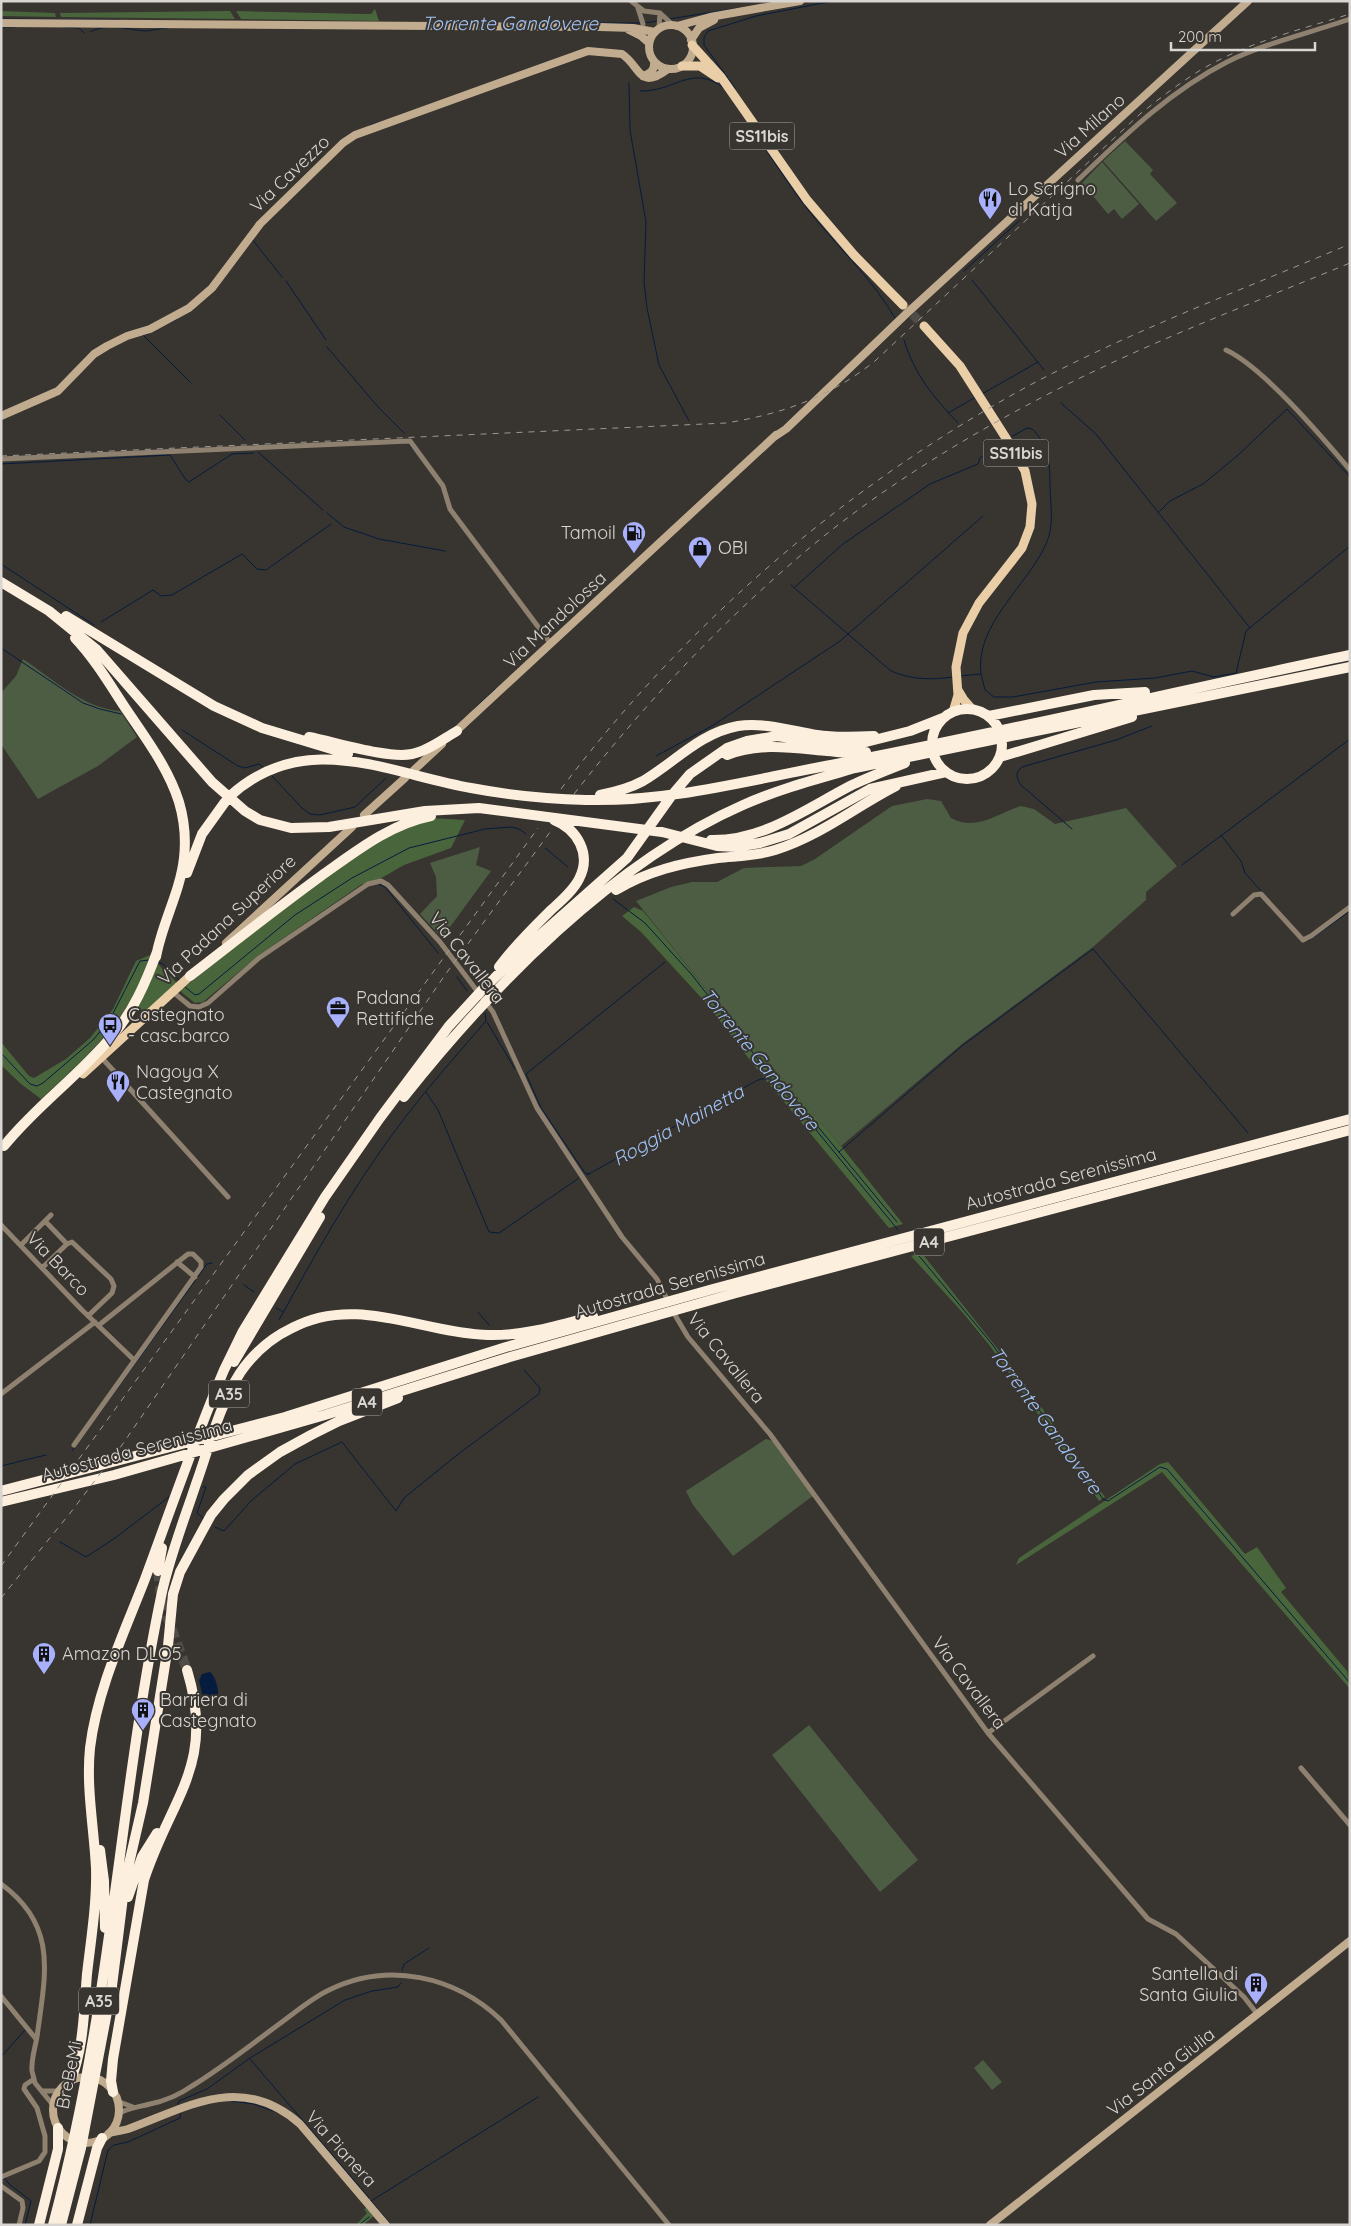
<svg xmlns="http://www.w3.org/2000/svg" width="1351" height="2226" viewBox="0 0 1351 2226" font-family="Quicksand,sans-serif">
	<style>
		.green { fill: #4c5d44 }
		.forest { fill: #49653c }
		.water { fill: #051c3e }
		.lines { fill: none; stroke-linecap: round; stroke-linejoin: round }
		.stream { stroke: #051c3e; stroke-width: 1 }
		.primary-tunnel { stroke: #504c47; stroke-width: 9; stroke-dasharray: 9 4.5; stroke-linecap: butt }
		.highway-tunnel { stroke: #504c47; stroke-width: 10; stroke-dasharray: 10 5; stroke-linecap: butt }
		.street { stroke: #8f816f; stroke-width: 5 }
		.secondary { stroke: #c2ac8f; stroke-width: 8 }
		.primary { stroke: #eacea7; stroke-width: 9 }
		.highway { stroke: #fdefdd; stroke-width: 10 }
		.rail { stroke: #9c9995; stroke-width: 1; stroke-dasharray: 6 6; stroke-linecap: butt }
		.labels { text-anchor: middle; stroke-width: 4; stroke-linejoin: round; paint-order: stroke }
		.shield { fill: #38342f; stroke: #a8a5a1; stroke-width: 1 }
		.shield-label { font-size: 16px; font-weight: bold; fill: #d8d5d2 }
		.street-label { font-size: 18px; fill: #d8d5d2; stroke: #38342f }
		.poi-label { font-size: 18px; fill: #d8d5d2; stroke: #38342f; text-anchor: start }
		.water-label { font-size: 19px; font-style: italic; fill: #a1c3f6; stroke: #38342f }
	</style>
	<rect width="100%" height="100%" fill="#38342f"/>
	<path class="green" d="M1125,141L1153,170L1150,174L1177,203L1156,221L1103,161Z
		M1102,162L1139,204L1122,219L1114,209L1108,214L1082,183Z
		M23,659C53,679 83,708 120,711L137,737L98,766L38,799L1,744V693L16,676Z
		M927,799L941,801L951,818C976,832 998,813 1021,806L1034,809L1055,824L1126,808L1177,866L1146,892V900L1093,947L962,1044L841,1146L720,1007L636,901L671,887L692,882H717L744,868L801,866L815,859L892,806Z
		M480,847L476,865L491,871L442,938L420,914L437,896L436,877L430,863Z
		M766,1439L773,1441L814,1495L733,1556L693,1505L686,1491Z
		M809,1725L918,1860L880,1892L772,1755Z
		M983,2060L1002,2082L992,2090L974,2068Z"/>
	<path class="forest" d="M375,9L379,21L241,19L236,11L363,14H371Z
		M1,11L55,13L56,17L1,16Z
		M230,11L235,19L61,17L60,13Z
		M432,818L465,820L451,848L404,865L371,884H362L259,955L203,1002L195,1003L180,991L257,927L373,843Z
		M634,907L643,911L648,917L720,1007L841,1146L903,1224L889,1228L760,1073L706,1003L641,932L622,916Z
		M150,955C133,1017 86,1057 41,1099L21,1084L1,1065V1042L29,1076L34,1078L66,1059L90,1038L113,1009L136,961Z
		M158,964L177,983L146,1011H142L138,1006Z
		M921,1252L1016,1372L1060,1433L1072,1454L1105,1497L1099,1501L990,1346L963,1313L911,1256Z
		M1168,1462L1245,1554L1257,1547L1286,1588L1281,1592L1347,1671L1350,1689L1162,1472L1016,1565L1019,1558L1160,1464Z
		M366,2208L374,2216L363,2225H356L367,2213L364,2209Z"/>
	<path class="water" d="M210,1672C216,1677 220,1692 217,1699L210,1702L203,1698L199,1680L202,1674Z"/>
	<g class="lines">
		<path class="stream" d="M1,19L120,20
			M669,19L739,8
			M574,23H640
			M644,23L657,21
			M1,27H15
			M64,27L79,28L84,33
			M90,32C106,23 127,29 144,31C151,31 160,28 167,28
			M629,83L630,130L646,222L644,282L647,308L659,365L689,421
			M735,88L704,45V37L708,31L756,16L833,1
			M640,91C676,92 691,63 724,88
			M370,125L377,123
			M756,135C776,164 795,195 818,222C845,254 874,282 895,318
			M252,239L282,277
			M964,271L1020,220
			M972,280L1044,370
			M286,281L326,340
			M167,324L177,319
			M148,334L143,335L191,383
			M904,340C915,376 933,396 958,423
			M327,347L378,407L404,433
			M62,392L76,378
			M982,394L1038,362
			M1061,403L1096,434L1250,628
			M948,413L976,397
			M220,415L245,440
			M409,444L416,453
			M258,452L323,510
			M1,464L170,455L186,480L189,482L232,454L254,453
			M327,513L344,527L379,539L445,551
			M1158,513L1170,501L1203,484L1237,456L1287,409L1350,477
			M1,564L94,625
			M791,585L891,671C913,680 930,680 953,677
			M795,587L843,544L930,484L978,464L980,458L1003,441
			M101,622L153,590L161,596L172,595L242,554L257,569L266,570L331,524
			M1,648L83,703L100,709L121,714
			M981,674C974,625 1028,585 1046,544C1055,525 1050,504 1050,484C1050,465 1048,443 1032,429L1027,428L1011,437
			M960,676L981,674L985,690L994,697H1013L1096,682L1155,678L1192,671L1214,677L1236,673L1246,631L1350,546
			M474,709L495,689
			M182,730L238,766L245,768L259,764L264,768
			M656,756L712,726L840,641L983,516
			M272,776L302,808L310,814L320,815L355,807L386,778
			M1072,829L1021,785C1016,777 1015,773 1022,767L1116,740L1152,726
			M1221,835L1241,861L1245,873L1262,892
			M545,848L568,867
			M1182,865L1350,739
			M378,884L385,887L438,953
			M613,899L645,923L692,975L757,1058L774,1074L785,1092L898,1230
			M1308,941L1350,911
			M157,962L163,964L179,980
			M457,977L467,991
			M185,987L195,995L199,994L295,915L352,878L409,848L485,829L511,827L519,829L526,834
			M487,1022L515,1069
			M1,1053L30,1084L37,1086L43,1083L93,1040L109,1021L140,961L149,960
			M780,1081L897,1222
			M426,1092L438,1110L489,1232L499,1233L579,1178
			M839,1152L963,1045L1093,949L1248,1133
			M589,1174L585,1173L541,1108L526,1074L665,962
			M587,1175L756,1081L761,1079H771
			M915,1251L992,1344L1103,1499L1108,1501L1160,1467L1167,1469L1350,1683
			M244,1285L254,1292
			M276,1308L284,1312
			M478,1312L489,1325
			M279,1320C315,1255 348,1195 392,1135C421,1095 454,1058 486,1021L485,1013
			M72,1451L207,1264L212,1263
			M1,1466L46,1455
			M203,1487H206L197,1513L204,1519
			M215,1527L224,1531L251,1501L295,1464L342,1442L396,1511L404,1498L457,1455L539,1394L540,1388L524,1370
			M60,1542L86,1557L115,1538L169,1497
			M402,1970L404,1964L429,1948
			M1,2057L25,2030
			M250,2059L369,2198
			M231,2101L254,2104L273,2111
			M178,2104L179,2101L207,2089L250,2058L345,2000L372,1991L398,1987L401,1983
			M5,2178L9,2184L31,2201L25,2225
			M371,2201L538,2097
			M372,2202L391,2225
			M90,2225L108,2150L114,2145L128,2142L180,2118L181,2111
			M359,2225L369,2217"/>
		<path class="primary-tunnel" d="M903,305L924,326"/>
		<path class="highway-tunnel" d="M158,1571L162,1603L187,1670"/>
		<path class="street" d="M631,1L644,11L660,13L673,25
			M638,8L643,24
			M659,28L660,13
			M1078,180C1124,136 1170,91 1227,62C1265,43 1310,33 1350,19
			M1226,350C1263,367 1322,437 1350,470
			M1,459L410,441L443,486L450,509L551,644
			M1233,914L1254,895L1261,894L1303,940L1311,936L1350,907
			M173,992L190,1006L199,1007L208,1003L259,958L368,884L381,881L388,885L440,942L493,1012L537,1108L622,1237L657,1279L669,1303
			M101,1057L228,1197
			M45,1221L67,1244
			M1,1225L82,1310L134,1360
			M21,1245L51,1215
			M177,1262L195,1277
			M42,1268L67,1244L72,1242L111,1279L114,1286L112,1293L88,1316
			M672,1310L688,1337L770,1434L988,1733L1148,1919L1176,1934L1244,1997L1258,2015
			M1,1394L95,1322
			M74,1445L201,1267V1262L193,1254H188L99,1325
			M988,1733L1093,1656
			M1301,1768L1350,1825
			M1,1884C59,1926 45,1975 37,2037C35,2048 31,2060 32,2071L35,2083L53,2105
			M1,1996L36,2039
			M43,2091H59
			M117,2101L133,2107
			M118,2114C128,2108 139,2107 150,2104C165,2101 179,2095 192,2086C223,2067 252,2044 282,2022C297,2011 312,1998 329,1990C388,1961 455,1976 501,2020L669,2225
			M1,2177L39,2161L45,2152V2136L37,2108L24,2089L25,2085L34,2079
			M1,2186L22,2201L23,2208L19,2225"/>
		<path class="secondary" d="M1,23L600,27L633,28L655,32
			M649 47a22 22 0 1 1 44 0a22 22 0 1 1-44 0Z
			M677,26L710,17L800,1
			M629,30L641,36L649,43
			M691,40L699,28L714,20
			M643,76C651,73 655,70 654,61
			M1,416L58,391L94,354L107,346L127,336L150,329L189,308L212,288L260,224L343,143L355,135L588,51L622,54C641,67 639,91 668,69
			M774,437L786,429L906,314L1248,1
			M454,733L776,435
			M414,770L442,744
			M364,815L405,778
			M226,943L352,827
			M53 2110a33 33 0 1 1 66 0a33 33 0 1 1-66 0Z
			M109,2133C115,2131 122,2131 128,2129C188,2107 241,2072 300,2124L386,2225
			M990,2225L1350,1941"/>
		<path class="primary" d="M692,45L721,77L807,200L854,255L903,305
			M682,66H700L718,78
			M924,326L960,366L1011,446L1025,471L1032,504L1030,527L1022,548L979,603L963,633L956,667L958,695L953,712
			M958,690L964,700L972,709
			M83,1074L190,976"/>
		<path class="highway" d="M1,582L49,611L97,650L212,782L245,811L260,820L291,828L329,827L425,811L479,808L662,832L717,846L736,847L760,843L789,834L870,789L946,772
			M66,616L214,706L262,728L348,754
			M75,638C94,658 109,683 124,706C144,736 168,767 179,802C184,819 186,840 184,858C180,893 162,923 156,957
			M932 744a35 35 0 1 1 70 0a35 35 0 1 1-70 0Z
			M989,716L1094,695L1145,692
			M309,737C335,742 388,759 412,754C428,751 443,739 457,731
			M727,755C760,742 794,748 827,751C840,752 853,755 866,752
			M1000,757L1132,717
			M600,795C616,792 630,788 643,781C675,762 700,733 738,726C764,722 792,731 817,735C836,738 855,737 874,736
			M230,796C305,728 387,773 471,788C508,795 548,799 586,800C670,802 749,780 831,765C1004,732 1177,691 1350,655
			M711,840C764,841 807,808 852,785C869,777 887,770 905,763
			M187,873L202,834L225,802
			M616,890C648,871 681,863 718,858C736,856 757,856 775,850C820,836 855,807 896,786
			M499,967C514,946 533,928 551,910C561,901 573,891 579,879C592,854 577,829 554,820
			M190,976C234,942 277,908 321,876C355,852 390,824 431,816
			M404,1097C491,987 613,862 743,805C779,789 817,779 855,768L1350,667
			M4,1146C36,1106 79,1076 112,1036C133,1012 146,982 157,952
			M234,1362L320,1217
			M1,1491L285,1417L506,1347L713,1289L1350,1119
			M1,1502L114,1475L325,1415L510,1357L736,1293L1350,1130
			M158,1571L162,1548
			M100,1850L104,1881L105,1928
			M128,1897L142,1857L157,1833
			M70,2082C84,2049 84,2009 87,1974C91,1939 97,1903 96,1868C94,1828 86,1788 90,1748C97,1690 124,1633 145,1579C171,1509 195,1438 224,1370L243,1331L325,1197L380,1118L449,1026L483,989L521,952L627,858L672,795L690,774L727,748L747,741L777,736L840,745L858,744L910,731L943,718
			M113,2092L111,2081L113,2059L144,1880C171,1797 216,1765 187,1670
			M39,2225L58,2149V2128
			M53,2225C73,2150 88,2073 100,1997C121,1862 134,1725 162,1592C170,1556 184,1520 196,1484C209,1448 219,1406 240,1373C253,1354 271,1338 292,1328C356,1294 422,1333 488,1335C525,1336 559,1325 593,1316
			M61,2225L81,2148L112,1986L125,1881L143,1803L168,1646L173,1594L180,1572L211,1515L224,1499L248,1475L280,1452L311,1435L339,1421L398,1398
			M77,2225L97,2148L102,2138"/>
		<path class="rail" d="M1,456L726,423C782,414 830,397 875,361L1140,114C1159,99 1178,84 1199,71C1245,43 1299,30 1350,14
			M561,789C686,623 849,483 1032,384C1134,330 1244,289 1350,244
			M574,794C645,703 724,619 813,545C889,482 987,424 1076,380C1165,336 1258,301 1350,263
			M1,1566L538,828
			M1,1598L71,1512L122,1445L445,975L553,828"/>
	</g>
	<defs>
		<g id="restaurant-pin" transform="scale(1.25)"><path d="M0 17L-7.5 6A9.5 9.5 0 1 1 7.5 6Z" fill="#a8b0fc" stroke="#38342f"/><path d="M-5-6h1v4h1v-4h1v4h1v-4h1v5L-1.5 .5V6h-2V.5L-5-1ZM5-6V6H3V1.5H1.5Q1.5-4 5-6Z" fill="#111"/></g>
		<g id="fuel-pin" transform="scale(1.25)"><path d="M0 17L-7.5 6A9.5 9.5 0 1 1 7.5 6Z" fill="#a8b0fc" stroke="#38342f"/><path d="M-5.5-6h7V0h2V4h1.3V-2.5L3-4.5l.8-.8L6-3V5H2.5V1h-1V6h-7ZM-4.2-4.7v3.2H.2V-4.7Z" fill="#111"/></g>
		<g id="shop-pin" transform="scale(1.25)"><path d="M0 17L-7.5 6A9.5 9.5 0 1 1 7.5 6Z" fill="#a8b0fc" stroke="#38342f"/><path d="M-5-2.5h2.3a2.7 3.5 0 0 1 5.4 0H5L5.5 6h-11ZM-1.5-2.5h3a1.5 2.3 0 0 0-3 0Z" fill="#111"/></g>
		<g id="office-pin" transform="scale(1.25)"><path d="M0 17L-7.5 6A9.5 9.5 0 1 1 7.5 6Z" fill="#a8b0fc" stroke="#38342f"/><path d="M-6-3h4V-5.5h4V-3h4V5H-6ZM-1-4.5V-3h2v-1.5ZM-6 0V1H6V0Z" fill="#111"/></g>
		<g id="bus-pin" transform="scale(1.25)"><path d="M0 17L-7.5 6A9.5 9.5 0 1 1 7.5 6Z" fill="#a8b0fc" stroke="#38342f"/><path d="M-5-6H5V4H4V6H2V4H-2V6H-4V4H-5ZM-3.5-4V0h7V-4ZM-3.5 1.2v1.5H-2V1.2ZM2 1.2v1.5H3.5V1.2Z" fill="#111"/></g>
		<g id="building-pin" transform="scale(1.25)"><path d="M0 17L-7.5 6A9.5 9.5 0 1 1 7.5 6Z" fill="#a8b0fc" stroke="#38342f"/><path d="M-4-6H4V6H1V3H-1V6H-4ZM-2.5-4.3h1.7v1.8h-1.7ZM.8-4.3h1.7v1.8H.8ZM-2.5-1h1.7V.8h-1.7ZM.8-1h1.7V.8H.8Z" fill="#111"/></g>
	</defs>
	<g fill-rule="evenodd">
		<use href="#restaurant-pin" x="990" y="199"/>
		<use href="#fuel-pin" x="634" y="533"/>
		<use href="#shop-pin" x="700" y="548"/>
		<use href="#office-pin" x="338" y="1008"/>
		<use href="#bus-pin" x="110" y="1025"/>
		<use href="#restaurant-pin" x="118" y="1082"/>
		<use href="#building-pin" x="44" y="1654"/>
		<use href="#building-pin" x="143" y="1710"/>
		<use href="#building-pin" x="1256" y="1984"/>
	</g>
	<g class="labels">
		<g class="shield">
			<rect x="729.5" y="122.5" width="65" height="27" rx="4"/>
			<rect x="983.5" y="439.5" width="65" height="27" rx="4"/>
			<rect x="914" y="1228.5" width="30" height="27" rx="4"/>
			<rect x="209" y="1380.5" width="40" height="27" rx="4"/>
			<rect x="352" y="1388.5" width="30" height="27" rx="4"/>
			<rect x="79" y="1987.5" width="40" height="27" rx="4"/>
		</g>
		<g class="shield-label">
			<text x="762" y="142">SS11bis</text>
			<text x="1016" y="459">SS11bis</text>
			<text x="929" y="1248">A4</text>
			<text x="229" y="1400">A35</text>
			<text x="367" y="1408">A4</text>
			<text x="99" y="2007">A35</text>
		</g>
		<g class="street-label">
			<text transform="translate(1090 126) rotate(-42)" y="6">Via Milano</text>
			<text transform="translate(290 174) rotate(-44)" y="6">Via Cavezzo</text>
			<text transform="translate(555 620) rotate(-43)" y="6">Via Mandolossa</text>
			<text transform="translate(227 920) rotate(-43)" y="6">Via Padana Superiore</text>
			<text transform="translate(467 958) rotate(52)" y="6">Via Cavallera</text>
			<text transform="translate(1061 1179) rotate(-15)" y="6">Autostrada Serenissima</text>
			<text transform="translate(58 1264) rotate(46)" y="6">Via Barco</text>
			<text transform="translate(670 1285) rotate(-16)" y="6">Autostrada Serenissima</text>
			<text transform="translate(726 1358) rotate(51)" y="6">Via Cavallera</text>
			<text transform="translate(137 1450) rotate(-15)" y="6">Autostrada Serenissima</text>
			<text transform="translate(969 1683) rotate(53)" y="6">Via Cavallera</text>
			<text transform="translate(1161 2072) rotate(-38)" y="6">Via Santa Giulia</text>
			<text transform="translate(69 2075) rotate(-79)" y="6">BreBeMi</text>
			<text transform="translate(341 2149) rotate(48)" y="6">Via Pianera</text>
		</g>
		<g class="poi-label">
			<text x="1008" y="195">Lo Scrigno<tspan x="1008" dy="21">di Katja</tspan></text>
			<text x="616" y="539" text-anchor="end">Tamoil</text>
			<text x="718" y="554">OBI</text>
			<text x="356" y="1004">Padana<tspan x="356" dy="21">Rettifiche</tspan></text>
			<text x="128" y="1021">Castegnato<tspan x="128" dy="21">- casc.barco</tspan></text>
			<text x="136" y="1078">Nagoya X<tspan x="136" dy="21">Castegnato</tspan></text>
			<text x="62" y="1660">Amazon DLO5</text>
			<text x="160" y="1706">Barriera di<tspan x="160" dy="21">Castegnato</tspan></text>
			<text x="1238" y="1980" text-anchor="end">Santella di<tspan x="1238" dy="21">Santa Giulia</tspan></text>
		</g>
		<g class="water-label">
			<text x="510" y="30">Torrente Gandovere</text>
			<text transform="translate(760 1059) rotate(51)" y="7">Torrente Gandovere</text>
			<text transform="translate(678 1125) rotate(-29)" y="7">Roggia Mainetta</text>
			<text transform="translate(1046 1420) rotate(54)" y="7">Torrente Gandovere</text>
		</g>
	</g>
	<rect width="1351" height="2226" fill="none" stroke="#d8d5d2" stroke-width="5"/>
	<path d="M1171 42v8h144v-8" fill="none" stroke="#d8d5d2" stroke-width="2.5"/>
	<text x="1178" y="42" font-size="15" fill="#d8d5d2" stroke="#38342f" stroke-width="4" paint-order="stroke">200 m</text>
</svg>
